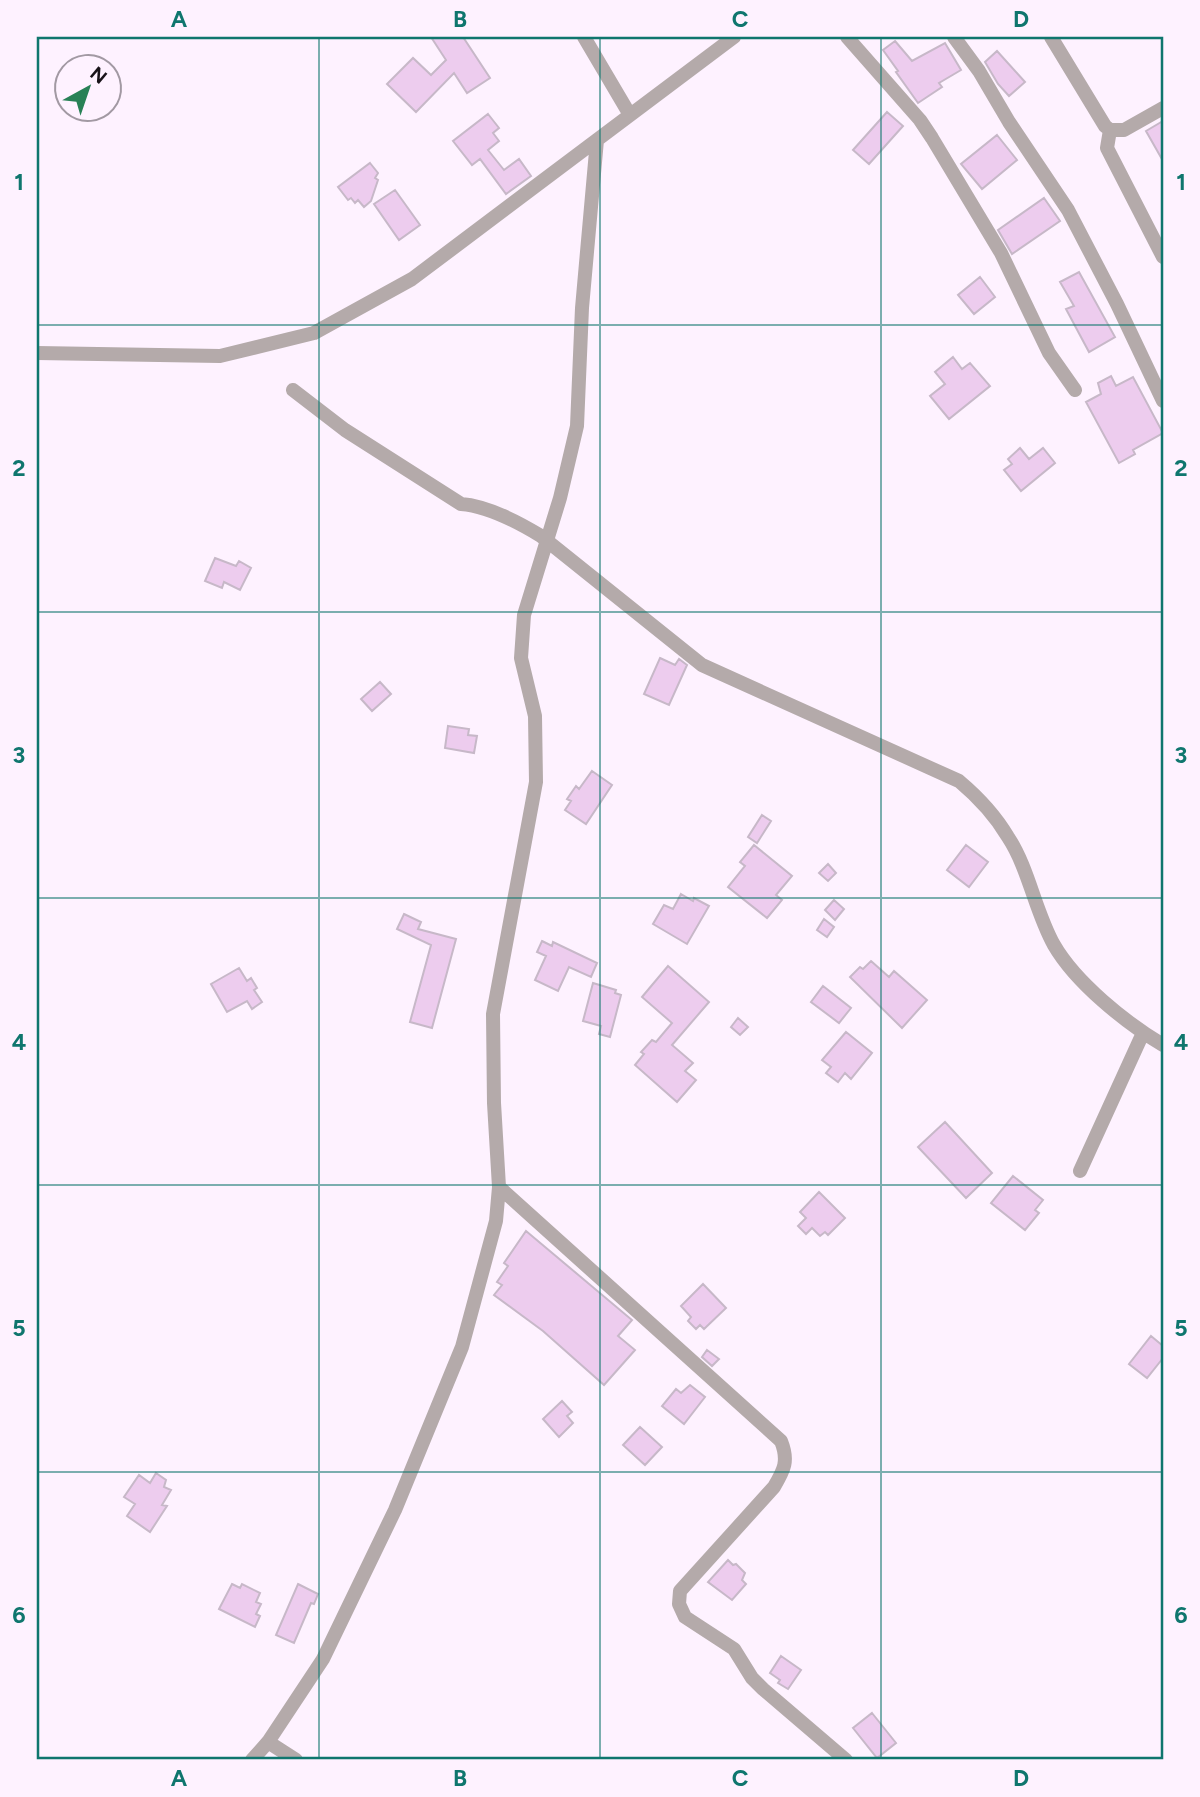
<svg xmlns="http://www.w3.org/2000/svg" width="1200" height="1797" viewBox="0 0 1200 1797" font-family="Figtree,sans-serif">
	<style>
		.building { fill: #edccee; stroke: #c7b8c8; stroke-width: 2 }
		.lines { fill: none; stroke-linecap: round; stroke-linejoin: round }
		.minor { stroke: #b4aaaa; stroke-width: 14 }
		.grid { fill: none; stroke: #0f766e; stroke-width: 2; stroke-opacity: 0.55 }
		.neatline { fill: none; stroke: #0f766e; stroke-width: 2.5 }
		.grid-label { font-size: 23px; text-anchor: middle; font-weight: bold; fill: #0f766e }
	</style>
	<rect width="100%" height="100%" fill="#fef2ff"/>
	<path class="building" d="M431,37H463L490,78L467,93L454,73L416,112L387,84L413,58L431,75L446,60Z
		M895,41L912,61L945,43L961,70L939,83L942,87L918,103L896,72L898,71L883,50Z
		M997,51L1025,82L1009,96L998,84L985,62Z
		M887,112L903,126L869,164L853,150Z
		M488,114L499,128L493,133L499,141L488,150L504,170L519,159L531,176L506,194L480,159L472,165L453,141Z
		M1163,121V161L1146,131Z
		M997,135L1017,160L982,189L961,164Z
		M370,163L378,173L375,178L378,180L371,201L364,207L358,200L355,203L351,198L348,200L338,187Z
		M395,190L420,225L399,240L374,204Z
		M1044,198L1060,221L1012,254L998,230Z
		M1079,272L1115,337L1089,352L1066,309L1074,306L1060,282Z
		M980,277L995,297L974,314L958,295Z
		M953,357L962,369L970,363L990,386L949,419L930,396L945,384L935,372Z
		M1111,376L1116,386L1133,377L1163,433L1133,450L1135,454L1119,463L1086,402L1101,394L1098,383Z
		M1020,448L1029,459L1043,448L1055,463L1021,491L1004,470L1012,464L1008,459Z
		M215,558L236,566L239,561L251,568L240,590L224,582L222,588L205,581Z
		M660,658L675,665L679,659L687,665L669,705L644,694Z
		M380,682L391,694L372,711L361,699Z
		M448,726L469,729L468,735L477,736L474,753L445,748Z
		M592,771L612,785L586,824L565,810L571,801L567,799L576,786L579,789Z
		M762,815L771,821L757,843L748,837Z
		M754,845L792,876L776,895L782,900L767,918L728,887L745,866L740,862Z
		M966,845L988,862L969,887L947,870Z
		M828,864L836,873L828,881L819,873Z
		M681,894L693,901L694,898L709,906L687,944L653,924L664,905L673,909Z
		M834,900L844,909L835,920L825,910Z
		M404,914L421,922L418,929L456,939L432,1028L410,1022L431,945L397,929Z
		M824,919L834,927L827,937L817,930Z
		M542,941L552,946L553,942L597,963L591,977L569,967L558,991L535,980L546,956L537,952Z
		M871,961L889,977L894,971L927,1000L902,1028L850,977L860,967L863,969Z
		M668,966L709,1002L672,1045L693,1063L685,1071L696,1080L677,1102L635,1065L644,1054L641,1052L652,1040L656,1042L672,1023L642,997Z
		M239,968L247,981L251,978L257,988L254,990L262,1002L252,1009L247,1001L227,1012L211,984Z
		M593,983L616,990L615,993L621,995L610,1037L599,1034L601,1026L583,1021Z
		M823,986L851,1008L839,1023L811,1002Z
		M738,1018L748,1027L740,1035L731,1027Z
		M846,1032L872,1053L851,1079L845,1073L838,1082L826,1073L831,1067L822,1060Z
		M945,1122L992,1173L966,1198L918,1147Z
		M1013,1176L1043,1200L1035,1210L1039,1213L1025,1230L991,1203Z
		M819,1192L845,1218L828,1235L825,1232L820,1236L812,1228L806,1234L798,1226L806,1218L800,1212Z
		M526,1231L632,1320L618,1336L635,1350L604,1385L543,1331L494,1295L502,1285L497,1282L508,1266L504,1263Z
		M703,1284L726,1308L704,1329L700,1325L696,1329L688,1321L691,1317L681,1306Z
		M1151,1336L1163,1346V1358L1147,1378L1129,1364Z
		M707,1350L719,1359L712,1366L702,1357Z
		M690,1385L705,1397L684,1424L662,1406L676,1389L681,1393Z
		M562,1401L572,1412L567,1416L573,1423L559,1437L543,1419Z
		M640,1427L662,1447L645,1465L623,1445Z
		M156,1473L166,1480L164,1487L171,1490L162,1505L167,1506L150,1532L127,1516L135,1504L124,1497L139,1475L150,1483Z
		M728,1560L733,1565L736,1564L745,1573L742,1580L746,1584L732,1600L708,1582Z
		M232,1584L240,1588L242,1584L260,1593L256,1602L261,1604L256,1614L260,1616L255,1627L219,1609Z
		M298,1584L318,1594L314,1604L311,1603L294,1643L276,1635Z
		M781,1656L801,1670L788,1689L778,1683L780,1680L770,1673Z
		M872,1713L896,1743L877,1758L853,1728Z"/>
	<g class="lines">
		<path class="minor" d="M584,37L630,115
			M847,37L920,120L932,138L1001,253L1049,353L1075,390
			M954,37L979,71L1009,122L1068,210L1117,304L1163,401
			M1051,37L1105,126L1110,130H1124L1163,108
			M1110,130L1107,148L1163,257
			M37,353L220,356L314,333L412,279L734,37
			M293,390L345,430L461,504C488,506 518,522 541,536L702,665L959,781C978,797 995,815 1008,837C1029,869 1035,911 1054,945C1076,983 1126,1023 1163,1045
			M1080,1171L1143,1033
			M499,1187L781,1441C789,1461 784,1470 774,1487L680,1591L679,1604L685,1617L734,1649L752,1678L763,1689L846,1760
			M268,1742L296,1760
			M252,1760L268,1742L323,1659L395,1510L462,1347L496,1221L499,1187L494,1103L493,1014L536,782L535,716L521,658L524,615L560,498L577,426L582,308L597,140"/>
	</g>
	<path class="grid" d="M319,37V1760M600,37V1760M881,37V1760M37,325H1163M37,612H1163M37,898H1163M37,1185H1163M37,1472H1163"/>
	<rect width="1200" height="1797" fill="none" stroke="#fef2ff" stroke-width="77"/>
	<g transform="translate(88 88) rotate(40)"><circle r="33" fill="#fef2ff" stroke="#a299a3" stroke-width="2"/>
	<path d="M0-5L12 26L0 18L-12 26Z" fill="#288156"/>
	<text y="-10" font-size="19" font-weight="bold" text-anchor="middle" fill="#191319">N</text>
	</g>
	<rect x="38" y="38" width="1124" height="1720" class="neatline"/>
	<g class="grid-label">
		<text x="179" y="27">A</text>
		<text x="460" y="27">B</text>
		<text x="740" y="27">C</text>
		<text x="1021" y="27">D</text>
		<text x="19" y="190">1</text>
		<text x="1181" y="190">1</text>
		<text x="19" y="476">2</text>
		<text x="1181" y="476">2</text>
		<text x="19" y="763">3</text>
		<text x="1181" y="763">3</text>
		<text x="19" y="1050">4</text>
		<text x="1181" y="1050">4</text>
		<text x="19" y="1336">5</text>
		<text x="1181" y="1336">5</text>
		<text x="19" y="1623">6</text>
		<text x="1181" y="1623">6</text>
		<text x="179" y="1786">A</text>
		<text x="460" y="1786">B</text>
		<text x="740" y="1786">C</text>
		<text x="1021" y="1786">D</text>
	</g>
</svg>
